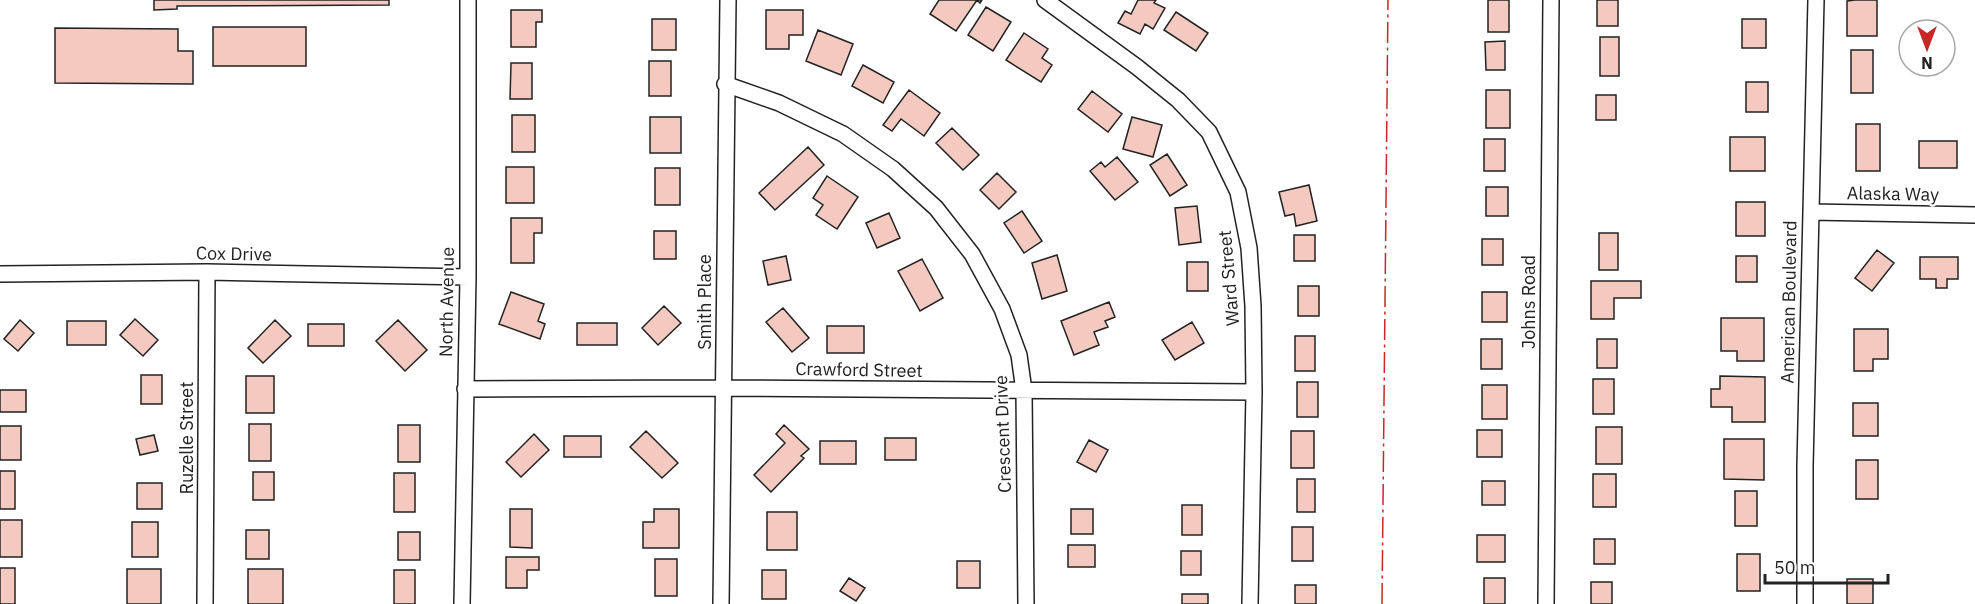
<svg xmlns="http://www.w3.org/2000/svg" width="1975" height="604" viewBox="0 0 1975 604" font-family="'IBM Plex Sans',sans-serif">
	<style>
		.building { fill: #f3c9c0; stroke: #222; stroke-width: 1.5 }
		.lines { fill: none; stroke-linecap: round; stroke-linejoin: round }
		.minor-casing { stroke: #222; stroke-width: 18 }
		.minor { stroke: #fff; stroke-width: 15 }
		.power { stroke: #c62828; stroke-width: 1.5; stroke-dasharray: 21 4.5 3 4.5; stroke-linecap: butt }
		.labels { text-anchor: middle; stroke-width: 4.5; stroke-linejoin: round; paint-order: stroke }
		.street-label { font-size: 18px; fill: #222; stroke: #fff }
	</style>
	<rect width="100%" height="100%" fill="#fff"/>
	<path class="building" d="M154,0H389V5L177,6V9L154,10Z
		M939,0H982L980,3L977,0L956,31L930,14Z
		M1138,0H1156L1154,3L1165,8L1153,29L1145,24L1140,34L1118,23L1125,11L1131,14Z
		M1488,0H1509V32H1488Z
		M1597,0H1618V26H1597Z
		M1855,0H1877V36H1847V1Z
		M986,7L1011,22L993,51L968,35Z
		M511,10H542V22H536V47H511Z
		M766,10H803V35H789V49H766Z
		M1176,12L1208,33L1196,51L1164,30Z
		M652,19H676V50H652Z
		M1742,19H1766V48H1742Z
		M213,27H306V66H213Z
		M55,28L178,29V51H193V84L55,83Z
		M818,30L853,44L841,75L806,61Z
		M1024,33L1048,49L1042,58L1052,65L1041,82L1006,60Z
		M1600,37H1619V76H1600Z
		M1505,41V70H1486L1485,42Z
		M1851,50H1873V93H1851Z
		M649,61H671V96H649Z
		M511,63H532V99H510Z
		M863,65L894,82L883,103L852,86Z
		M1746,82H1768V112H1746Z
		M909,90L940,113L924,136L901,119L892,131L883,125Z
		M1486,90H1510V128H1486Z
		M1092,91L1122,114L1108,132L1078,109Z
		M1596,95H1616V120H1596Z
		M512,115H535V152H512Z
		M650,117H681V153H650Z
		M1132,117L1162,125L1153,157L1123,149Z
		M1856,124H1880V171H1856Z
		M952,128L979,155L963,170L936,143Z
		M1730,137H1765V171H1730Z
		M1484,139H1505V171H1484Z
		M1919,141H1957V168H1919Z
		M808,147L824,165L775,210L759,193Z
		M1167,154L1187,185L1170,196L1150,165Z
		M1117,157L1138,182L1115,200L1090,171L1101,162L1105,167Z
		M506,167H534V203H506Z
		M655,168H680V205H655Z
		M997,173L1016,192L999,209L980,190Z
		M827,176L858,197L837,229L816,215L823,205L813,198Z
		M1309,185L1317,221L1296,226L1294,214L1285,216L1279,192Z
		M1486,187H1508V216H1486Z
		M1736,202H1765V236H1736Z
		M1197,206L1201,242L1179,245L1175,208Z
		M1022,211L1042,241L1024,253L1004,223Z
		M889,213L900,238L877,248L866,223Z
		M511,218H542V233H534V263H511Z
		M654,231H676V259H654Z
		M1599,233H1618V270H1599Z
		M1294,235H1315V261H1294Z
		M1482,239H1503V265H1482Z
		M1877,250L1894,263L1872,291L1855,278Z
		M1057,255L1067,291L1042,299L1032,263Z
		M786,256L791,280L768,285L763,261Z
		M1736,256H1757V282H1736Z
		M1920,257H1958V279H1947V288H1936V279H1920Z
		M922,259L943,298L920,311L898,271Z
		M1187,262H1208V291H1187Z
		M1591,281H1641V298H1614V319H1591Z
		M1298,286H1319V316H1298Z
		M511,292L544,304L538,321L545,324L540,339L499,324Z
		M1482,292H1507V322H1482Z
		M1109,302L1115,317L1105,321L1108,327L1094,332L1099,345L1074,355L1061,321Z
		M664,306L681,323L658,345L642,328Z
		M783,308L809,338L792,352L766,322Z
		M1721,318H1764V361H1737V351H1721Z
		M135,319L158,340L143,356L120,335Z
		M20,320L34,333L18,351L4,339Z
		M275,320L291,336L263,363L248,348Z
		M398,320L427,350L405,371L376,341Z
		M67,321H106V345H67Z
		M1192,322L1204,343L1175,360L1162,340Z
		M577,323H617V345H577Z
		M308,324H344V346H308Z
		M827,326H864V353H827Z
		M1854,329H1888V359H1873V371H1854Z
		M1295,336H1315V371H1295Z
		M1481,339H1502V369H1481Z
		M1597,339H1617V368H1597Z
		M141,375H162V404H141Z
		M246,376H274V413H246Z
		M1720,376L1765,377V422H1732V407H1711V389H1720Z
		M1593,379H1614V414H1593Z
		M1297,382H1318V417H1297Z
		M1482,385H1507V419H1482Z
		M0,390H26V412H0Z
		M1853,403H1878V436H1853Z
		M249,424H271V461H249Z
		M398,425H420V462H398Z
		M784,425L809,449L801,456L804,458L771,492L754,475L785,443L776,434Z
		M0,426H21V460H0Z
		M1596,427H1622V464H1596Z
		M1477,430H1502V457H1477Z
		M646,431L678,463L662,478L630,447Z
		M1291,431H1314V468H1291Z
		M534,434L549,450L521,477L506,462Z
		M154,435L158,451L140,455L136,439Z
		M564,436H601V457H564Z
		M885,438H916V460H885Z
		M1724,439H1764V480L1724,479Z
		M1089,440L1108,450L1096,472L1077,462Z
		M820,441H856V464H820Z
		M1856,460H1878V499H1856Z
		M0,471H15V509H0Z
		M253,472H274V500H253Z
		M394,473H415V512H394Z
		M1593,474H1616V507H1593Z
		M1297,479H1315V512H1297Z
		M1482,481H1505V505H1482Z
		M137,483H162V509H137Z
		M1735,491H1757V526H1735Z
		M1182,505H1202V535H1182Z
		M510,509H532V548L510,547Z
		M654,509H679V548H643V522H654Z
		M1071,509H1093V534H1071Z
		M767,512H797V550H767Z
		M0,520H22V557H0Z
		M132,522H158V557H132Z
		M1292,527H1313V561H1292Z
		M246,530H269V559H246Z
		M398,532H420V560H398Z
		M1477,535H1505V562H1477Z
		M1594,539H1615V564H1594Z
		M1068,545H1095V567H1068Z
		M1181,551H1201V575H1181Z
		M1737,554H1760V591H1737Z
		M506,557H539V570H527V588H506Z
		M655,559H677V596H655Z
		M957,561H980V588H957Z
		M0,568H15V604H0Z
		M127,569H161V604H127Z
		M248,569H283V604H248Z
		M394,570H415V604H394Z
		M762,570H786V599H762Z
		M849,578L865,588L856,601L840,591Z
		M1484,578H1505V604H1484Z
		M1847,579H1873V604H1847Z
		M1591,582H1612V604H1591Z
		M1295,585H1316V604H1295Z
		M1182,594H1208V604H1182Z"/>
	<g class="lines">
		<g class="minor-casing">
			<path id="minor" d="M1045,0L1137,67L1178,100L1209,132L1238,192L1249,248L1253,306L1254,392L1250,604
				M725,84L779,103L843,134L893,169L936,208L972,254L1002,309L1019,355L1024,391L1026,604
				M1811,212L1975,215
				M0,274L207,272L468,277
				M465,389L724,388L1254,392
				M205,604L207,272
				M462,604L468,277V0
				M721,604L728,0
				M1546,604L1551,0
				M1805,604V466L1816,0"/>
		</g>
		<use href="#minor" class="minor"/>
		<path class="power" d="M1382,604L1388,0"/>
	</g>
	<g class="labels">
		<g class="street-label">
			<text transform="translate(1893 194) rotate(1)" y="6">Alaska Way</text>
			<text transform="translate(234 254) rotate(1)" y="6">Cox Drive</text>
			<text transform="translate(1229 278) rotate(-95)" y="6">Ward Street</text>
			<text transform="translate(447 302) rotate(-89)" y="6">North Avenue</text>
			<text transform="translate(705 302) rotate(-90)" y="6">Smith Place</text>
			<text transform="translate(1529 302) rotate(-90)" y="6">Johns Road</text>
			<text transform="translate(1789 302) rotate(-89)" y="6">American Boulevard</text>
			<text transform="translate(859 370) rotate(1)" y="6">Crawford Street</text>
			<text transform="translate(1003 434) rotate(-92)" y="6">Crescent Drive</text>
			<text transform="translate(187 438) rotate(-90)" y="6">Ruzelle Street</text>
		</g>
	</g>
	<g transform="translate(1927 48) rotate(180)"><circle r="28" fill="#ffffff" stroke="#a7a7a7" stroke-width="1.5"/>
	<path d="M0-4.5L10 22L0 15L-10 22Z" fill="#c62828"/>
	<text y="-9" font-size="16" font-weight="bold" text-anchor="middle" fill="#222222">N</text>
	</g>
	<path d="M1765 574v9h123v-9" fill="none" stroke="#222222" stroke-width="3"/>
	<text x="1774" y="574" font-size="18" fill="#222222" stroke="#ffffff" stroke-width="4.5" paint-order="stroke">50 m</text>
</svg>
